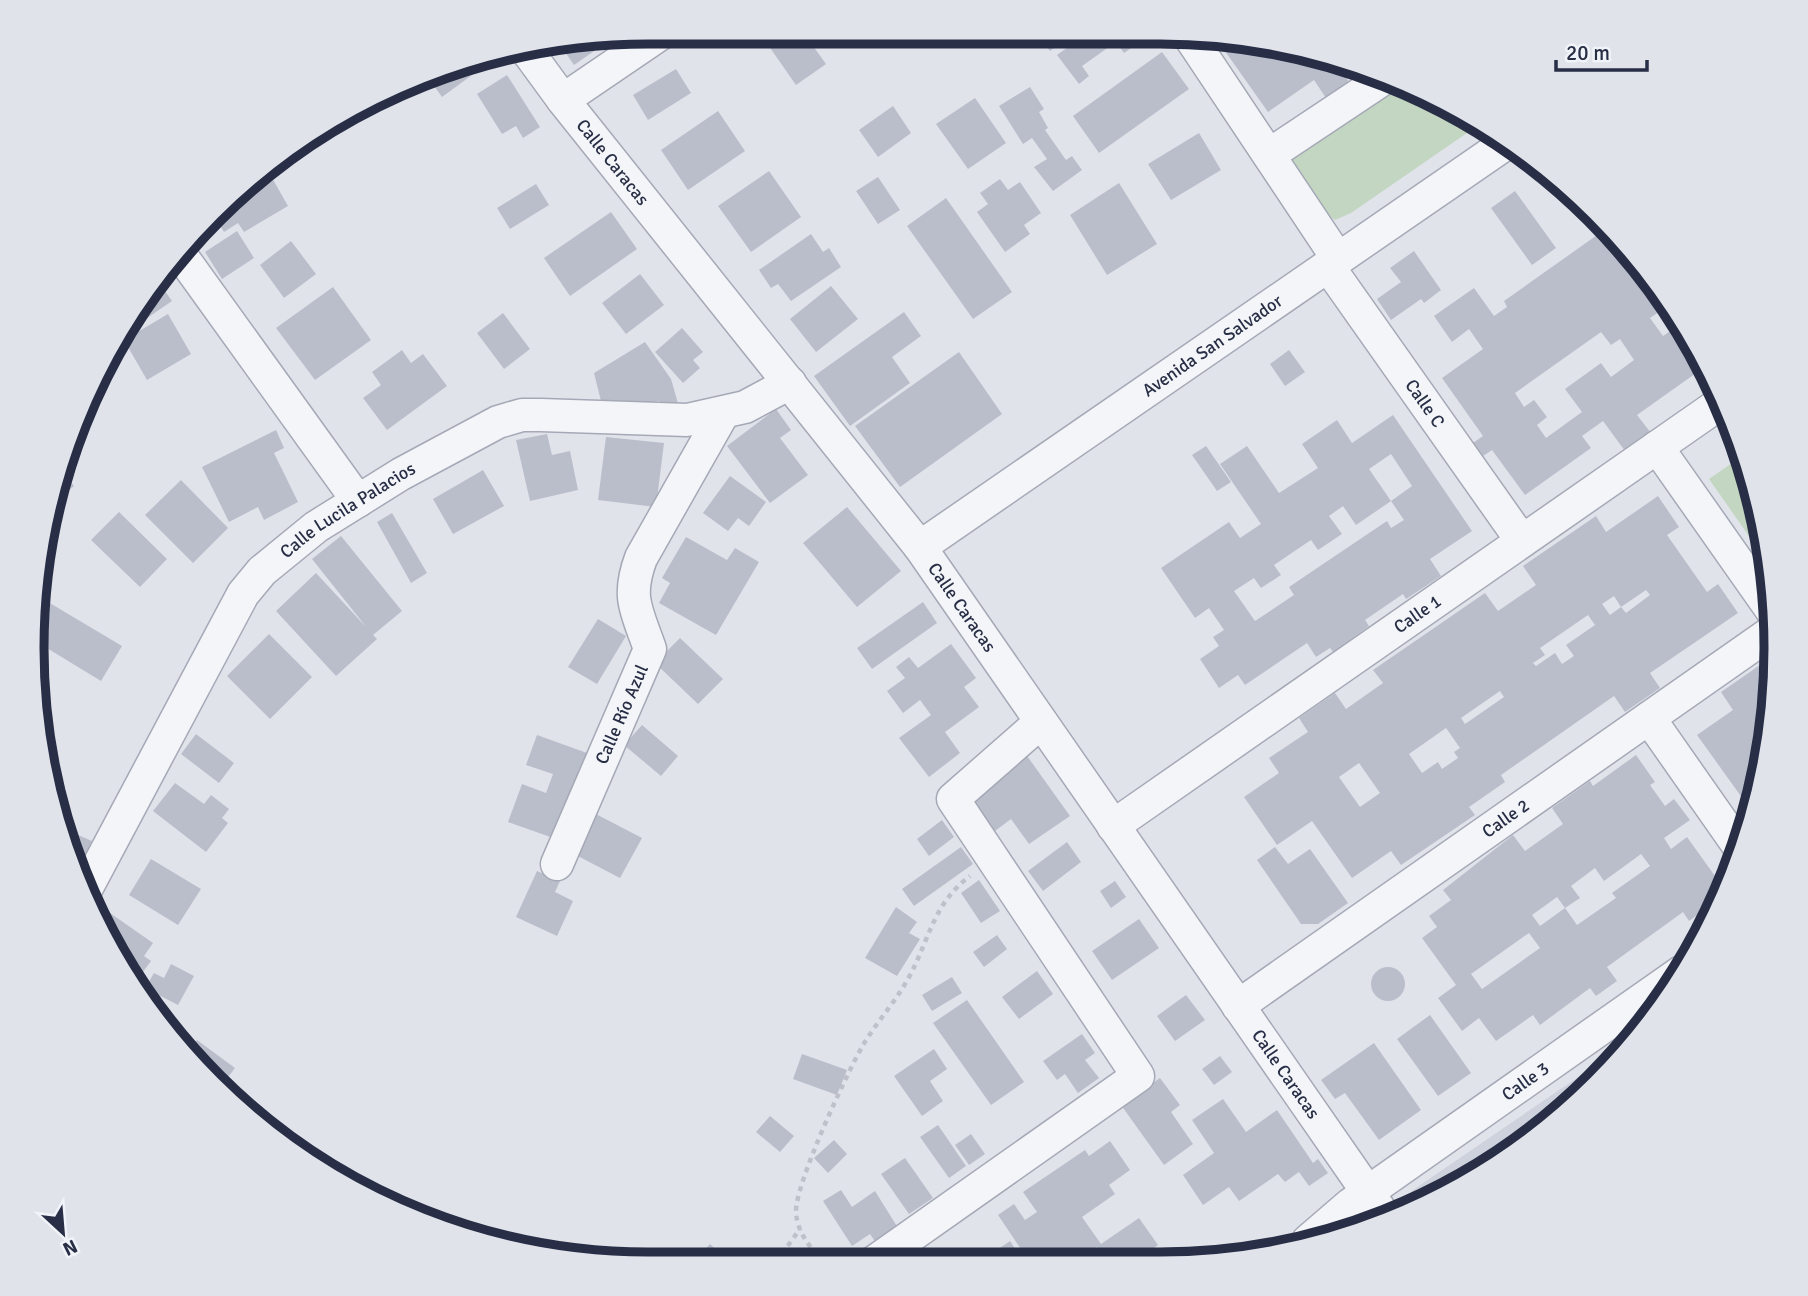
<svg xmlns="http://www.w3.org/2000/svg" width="1808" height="1296" viewBox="0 0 1808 1296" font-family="Signika,sans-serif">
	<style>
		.built { fill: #ced2dd }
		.green { fill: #c3d6c1 }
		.building { fill: #babecb; fill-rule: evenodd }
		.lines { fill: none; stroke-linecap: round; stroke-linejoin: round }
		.minor-casing { stroke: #a5a9b6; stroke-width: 35 }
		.path { stroke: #bfc1ca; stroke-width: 4.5; stroke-dasharray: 5 5; stroke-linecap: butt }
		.minor { stroke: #f4f5f9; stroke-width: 32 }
		.labels { text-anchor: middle; stroke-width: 5; stroke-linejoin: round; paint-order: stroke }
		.street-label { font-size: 18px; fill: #272e45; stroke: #f0f3f8 }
		.rim { fill: none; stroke: #272e45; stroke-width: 9 }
	</style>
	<rect width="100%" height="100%" fill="#e1e3eb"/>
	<path class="built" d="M1622,1047L1624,1050L1566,1112L1412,1207L1408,1197L1413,1190Z"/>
	<path class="green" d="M1393,86L1469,114L1480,124L1351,213L1335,220L1329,216L1291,158Z
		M1745,454L1769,557L1765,559L1709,479Z"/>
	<path class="building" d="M759,32H803L826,64L796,85Z
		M1035,32H1067L1070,36L1050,51Z
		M1089,32H1123L1134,46L1124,53L1116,42L1082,66L1089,76L1079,84L1057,55Z
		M616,36L574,65L559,43Z
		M1215,37L1281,43L1337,65L1349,82L1326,98L1314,80L1268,112Z
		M1162,52L1189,89L1099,153L1073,116Z
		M477,58L483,67L442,97L429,79Z
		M676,69L691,93L648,120L633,95Z
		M507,75L540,127L523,138L516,126L502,134L477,94Z
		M1030,87L1044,109L1039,112L1048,128L1045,130L1066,160L1072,156L1082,170L1053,191L1034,167L1047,159L1032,138L1023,144L999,106Z
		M975,98L1006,143L968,169L936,124Z
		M893,106L911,133L878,157L859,130Z
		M718,111L745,151L688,190L661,150Z
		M1199,133L1221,170L1171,200L1148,164Z
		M267,169L288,206L244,232L238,223L224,232L217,220L198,231Z
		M769,171L801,217L751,252L718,206Z
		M878,177L900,210L878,224L856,191Z
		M1000,179L1008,190L1020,182L1041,213L1024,225L1030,234L1005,252L977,212L988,204L980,193Z
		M1119,183L1157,244L1107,275L1070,215Z
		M536,184L549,205L510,229L497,208Z
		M1515,191L1556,248L1532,265L1491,208Z
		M946,198L1012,292L973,319L907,226Z
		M611,212L637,249L570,296L544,258Z
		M1607,228L1624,242L1669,305L1650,318L1663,336L1682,323L1706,366L1637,415L1651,433L1625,451L1603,421L1582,436L1591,448L1525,495L1492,450L1483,456L1473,443L1483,436L1442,378L1483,349L1469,329L1452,342L1434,316L1474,288L1494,316L1507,307L1504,301ZM1601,332L1611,345L1620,339L1634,360L1611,377L1601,363L1565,389L1582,412L1546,438L1537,425L1547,417L1534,400L1524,407L1515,393Z
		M237,231L254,258L222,279L205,252Z
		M811,234L823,252L829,248L841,267L791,301L778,284L771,288L759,270Z
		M291,241L316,274L284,298L260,265Z
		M1414,251L1441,290L1424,303L1421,299L1391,320L1377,299L1401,282L1390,268Z
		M640,274L664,305L626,334L602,303Z
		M158,281L172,301L143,321L137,312Z
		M831,286L858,319L816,352L790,319Z
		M333,287L371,340L315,380L276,328Z
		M904,312L921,336L892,357L910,383L850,426L814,376Z
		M503,313L530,349L504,369L477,333Z
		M168,314L191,354L147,380L124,340Z
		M682,328L703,352L693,360L700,368L683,383L655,352Z
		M645,342L671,379L679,407L661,409L660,401L603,409L594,373Z
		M402,350L411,363L423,354L447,386L387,430L363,398L381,385L372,372Z
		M1289,350L1305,372L1285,386L1270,364Z
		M959,352L1002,414L900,487L855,426Z
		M776,409L791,430L780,438L808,475L770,503L727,446Z
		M1393,415L1472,531L1430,559L1441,576L1406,599L1403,594L1365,620L1369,626L1333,652L1330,648L1316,657L1307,643L1245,685L1238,675L1219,688L1200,659L1219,646L1213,637L1224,630L1209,608L1195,618L1161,568L1229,522L1240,538L1261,524L1220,464L1247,446L1279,493L1318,468L1302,444L1337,420L1352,443ZM1391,454L1412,486L1391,501L1404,520L1391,528L1387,521L1326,562L1289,587L1294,595L1255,621L1234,591L1254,578L1261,588L1281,575L1274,565L1311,540L1318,550L1342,534L1329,516L1343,506L1356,525L1391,501L1369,469Z
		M276,430L284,448L274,453L298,502L264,520L258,507L229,522L202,467Z
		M547,434L552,455L570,451L578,490L530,501L516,440Z
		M606,437L664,443L656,507L598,500Z
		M1206,446L1231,482L1217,491L1192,455Z
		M483,470L504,506L453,534L433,499Z
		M65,475L74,486L65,494L61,488Z
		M730,476L766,502L749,526L738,518L728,531L703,513Z
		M181,480L228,528L193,563L145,515Z
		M1658,496L1679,527L1667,535L1707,592L1718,584L1738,613L1650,673L1660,688L1625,712L1614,696L1501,775L1505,782L1469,807L1475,815L1401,865L1391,851L1352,878L1312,821L1277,845L1244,797L1279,773L1269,758L1308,732L1299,718L1335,693L1346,709L1383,683L1373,670L1485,593L1498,611L1536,585L1523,566L1596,516L1606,532ZM1646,590L1650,595L1626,613L1621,607L1610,615L1602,604L1614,596L1621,607ZM1588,615L1595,625L1566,645L1574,656L1562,664L1555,653L1536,666L1533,663L1545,655L1540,648ZM1500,691L1504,697L1465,724L1461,718ZM1446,728L1460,748L1454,752L1458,758L1442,769L1438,762L1422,773L1409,754ZM1359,763L1380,793L1360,807L1339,777Z
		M847,507L901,571L857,607L803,543Z
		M119,512L167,559L140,587L91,540Z
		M392,513L427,573L411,583L377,522Z
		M341,536L402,611L373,635L377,639L336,676L276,611L316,573L367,628L312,559Z
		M686,537L727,560L735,548L759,562L716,635L659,603L670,583L662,578Z
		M43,599L122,646L101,681L37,642L44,624L37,620V609Z
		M923,602L937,623L872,669L857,648Z
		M598,619L626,636L597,684L568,667Z
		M269,634L312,677L270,719L227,676Z
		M680,638L723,679L698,704L655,663Z
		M951,644L976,678L964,687L979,707L945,732L960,753L929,777L899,738L931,715L920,700L903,713L887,691L905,678L896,667L909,657L918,668Z
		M1760,665L1771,681L1775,678V689L1753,813L1697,735L1733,710L1721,692Z
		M642,725L678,756L661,776L624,745Z
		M196,734L234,763L219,783L181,754Z
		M537,735L587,753L556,839L508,822L522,784L546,793L553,774L526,765Z
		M1025,753L1070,816L1029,844L1011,819L995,831L968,794Z
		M1636,755L1655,782L1650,785L1665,806L1674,799L1690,820L1664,838L1671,849L1687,837L1725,890L1721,898L1689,921L1683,912L1607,967L1617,981L1596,996L1590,988L1540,1025L1533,1015L1496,1041L1479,1018L1462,1031L1438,998L1456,985L1422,938L1437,927L1429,916L1451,900L1443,890L1513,835L1525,851L1563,824L1552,808L1590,781L1593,786ZM1641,854L1650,866L1612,893L1616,898L1577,925L1565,908L1540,926L1532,915L1557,897L1565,908L1580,898L1571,886L1595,868L1604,881ZM1529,933L1540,948L1482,989L1471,974Z
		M175,783L204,804L211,795L229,809L222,818L228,823L206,852L153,811Z
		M594,813L642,838L620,878L572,853Z
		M942,820L954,837L929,856L917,839Z
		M64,829L92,841L76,876Z
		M1067,842L1081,862L1043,891L1028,871Z
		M961,847L973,864L914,906L902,889Z
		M1275,847L1288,864L1310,849L1348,903L1318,924H1301L1257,860Z
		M151,859L201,889L178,925L129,895Z
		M537,871L560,881L555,892L573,901L557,936L516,917Z
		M979,880L1000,911L981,923L961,893Z
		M1115,881L1126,897L1111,908L1100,891Z
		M896,907L917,922L909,933L920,939L897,976L865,958Z
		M110,913L153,943L144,956L151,961L142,973L127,962L103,923Z
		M1139,919L1159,948L1112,980L1092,951Z
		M997,935L1007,949L984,967L973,952Z
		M171,964L194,976L178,1005L145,988L154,973L164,978Z
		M1371 984a17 17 0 1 1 34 0a17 17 0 1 1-34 0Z
		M1037,971L1053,994L1019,1019L1002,997Z
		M952,977L962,993L932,1011L922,995Z
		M1186,995L1205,1020L1175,1041L1157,1016Z
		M967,1000L1024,1082L991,1105L933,1023Z
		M1430,1015L1471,1073L1438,1096L1397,1039Z
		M1082,1034L1095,1053L1085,1060L1099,1078L1078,1093L1065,1074L1057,1080L1043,1061Z
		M197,1040L235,1068L220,1088L186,1056Z
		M1374,1043L1421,1110L1379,1140L1345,1093L1335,1099L1321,1080Z
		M934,1049L947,1069L930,1081L943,1101L922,1116L894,1076Z
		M802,1054L847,1070L837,1095L793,1079Z
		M1220,1056L1232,1072L1214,1085L1202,1069Z
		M1160,1078L1180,1105L1171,1112L1193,1144L1164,1165L1121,1105Z
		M1223,1099L1246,1132L1277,1110L1313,1163L1318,1159L1328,1173L1309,1186L1299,1172L1285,1182L1278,1174L1239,1201L1229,1187L1203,1205L1183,1175L1214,1153L1192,1120Z
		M770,1116L794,1136L780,1152L756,1132Z
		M938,1125L966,1166L949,1178L920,1137Z
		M971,1134L985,1154L969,1165L955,1145Z
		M834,1140L847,1154L828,1173L814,1158Z
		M1110,1141L1130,1170L1109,1185L1115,1194L1082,1217L1101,1244L1139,1218L1158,1245L1137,1260H1127L1125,1256L1119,1260H1106L1097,1247L1078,1260H1070L1062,1249L1044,1260L1029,1261L998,1215L1014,1204L1025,1220L1037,1212L1023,1192L1085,1150L1089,1156Z
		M905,1158L933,1198L909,1214L881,1174Z
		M841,1190L852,1207L875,1191L898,1228L876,1243L870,1234L852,1246L823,1201Z
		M1010,1241L1023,1261H1000L994,1252Z
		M710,1244L725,1258L722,1262L710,1263L701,1254Z"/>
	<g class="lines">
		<g class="minor-casing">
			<g id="minor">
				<path d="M1188,34L1338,259"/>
				<path id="s1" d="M525,48L563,100L920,547L1387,1220"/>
				<path d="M563,100L663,32"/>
				<path d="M1269,155L1380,81"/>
				<path d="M178,251L358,501"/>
				<path id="s2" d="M1328,266L1522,541"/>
				<path d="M1657,447L1773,612"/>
				<path id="s3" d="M920,547L1505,144"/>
				<path d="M1649,718L1740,848"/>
				<path id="s4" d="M1113,826L1722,402"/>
				<path id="s5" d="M557,864L650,649C637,611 626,598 641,558L722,415"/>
				<path id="s6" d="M84,893L243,594L262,571L316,527L401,474L498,422L522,415H541L687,420L745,407L790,383"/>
				<path id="s7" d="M1238,1006L1773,631"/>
				<path id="s8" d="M1308,1241L1351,1204L1681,972"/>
				<path d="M874,1262L1138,1076L953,799L1041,722"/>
			</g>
		</g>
		<path class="path" d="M776,1262L800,1229
			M824,1262C810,1248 797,1232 796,1212C795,1184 847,1073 863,1045C877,1022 895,1002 908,979C930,939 932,905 970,876"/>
		<use href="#minor" class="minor"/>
	</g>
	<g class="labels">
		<g class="street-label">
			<text dy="6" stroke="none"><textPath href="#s1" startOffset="144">Calle Caracas</textPath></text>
			<text dy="6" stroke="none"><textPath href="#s3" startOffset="355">Avenida San Salvador</textPath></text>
			<text dy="6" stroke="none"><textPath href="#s2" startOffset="168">Calle C</textPath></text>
			<text dy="6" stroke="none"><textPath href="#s6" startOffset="474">Calle Lucila Palacios</textPath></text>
			<text dy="6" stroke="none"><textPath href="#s1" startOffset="710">Calle Caracas</textPath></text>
			<text dy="6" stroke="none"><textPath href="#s4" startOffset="371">Calle 1</textPath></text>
			<text dy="6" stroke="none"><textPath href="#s5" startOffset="163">Calle Río Azul</textPath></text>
			<text dy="6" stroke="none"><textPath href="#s7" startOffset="327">Calle 2</textPath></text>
			<text dy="6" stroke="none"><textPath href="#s1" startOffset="1278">Calle Caracas</textPath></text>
			<text dy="6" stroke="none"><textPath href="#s8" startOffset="270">Calle 3</textPath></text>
		</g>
	</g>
	<path d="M0 0H1808V1296H0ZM648 44H1160A604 604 0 0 1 1764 648V648A604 604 0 0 1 1160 1252H648A604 604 0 0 1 44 648V648A604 604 0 0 1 648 44Z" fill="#e0e3ea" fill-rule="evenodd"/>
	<path class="rim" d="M648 44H1160A604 604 0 0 1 1764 648V648A604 604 0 0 1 1160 1252H648A604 604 0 0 1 44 648V648A604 604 0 0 1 648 44Z"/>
	<g transform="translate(63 1233) rotate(154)" stroke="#f0f3f8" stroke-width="5" paint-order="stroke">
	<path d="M0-5L12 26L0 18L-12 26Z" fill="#272e45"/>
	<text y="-10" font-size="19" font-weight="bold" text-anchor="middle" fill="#272e45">N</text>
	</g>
	<path d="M1556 60v10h91v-10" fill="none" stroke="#272e45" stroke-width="3.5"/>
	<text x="1566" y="60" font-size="21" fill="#272e45" stroke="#f0f3f8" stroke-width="5" paint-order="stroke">20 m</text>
</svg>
